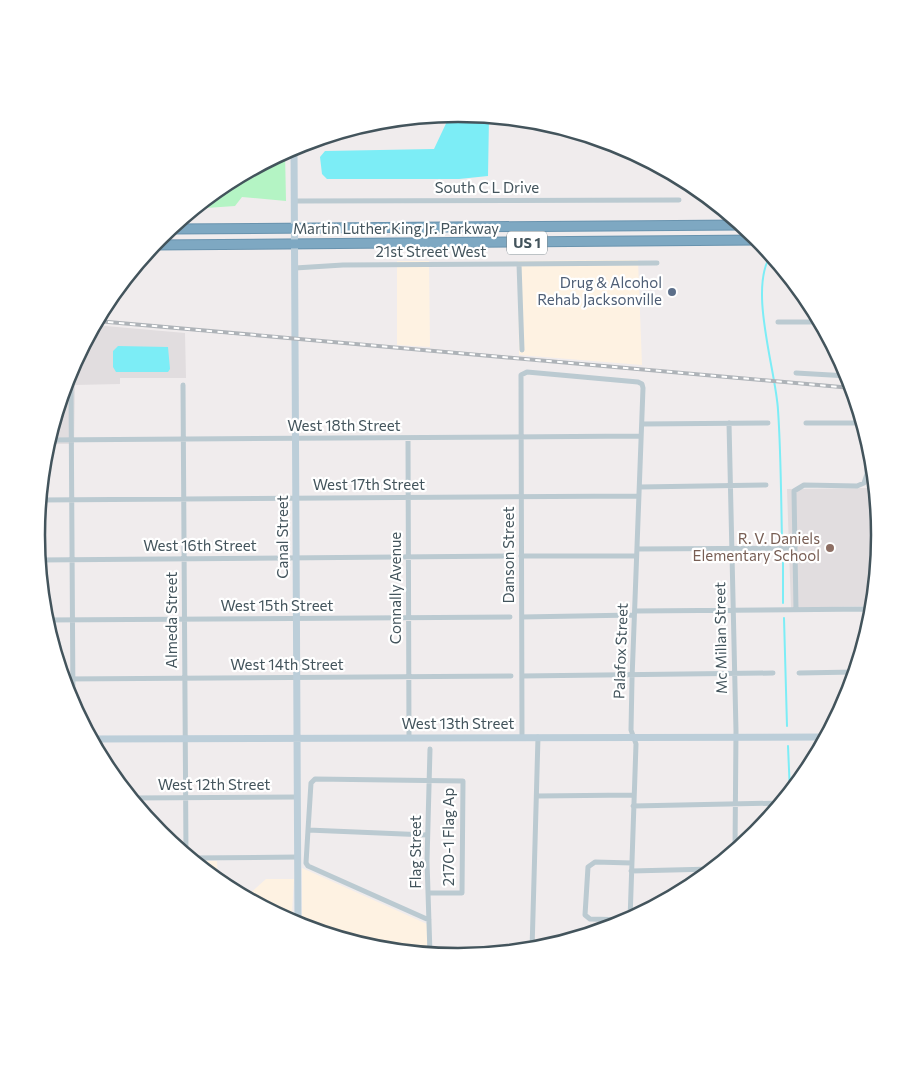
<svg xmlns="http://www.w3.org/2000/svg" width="916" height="1071" viewBox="0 0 916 1071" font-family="Commissioner,sans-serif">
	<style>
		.commercial { fill: #fef2e2 }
		.education { fill: #e1dddf }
		.green { fill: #b4f4c4 }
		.water { fill: #7cedf6 }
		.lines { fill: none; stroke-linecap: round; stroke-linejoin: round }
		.stream { stroke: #7cedf6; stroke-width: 2 }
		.highway-casing { stroke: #6993ae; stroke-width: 11 }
		.street { stroke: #bbcad1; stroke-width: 5 }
		.secondary { stroke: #bcced9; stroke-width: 7 }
		.highway { stroke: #7ea8c2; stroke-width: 9 }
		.rail-casing { stroke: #aeb3b8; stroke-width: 4 }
		.rail { stroke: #fff; stroke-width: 2; stroke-dasharray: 5.5; stroke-linecap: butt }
		.service-dot { fill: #5c6f8a; stroke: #fff; stroke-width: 2 }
		.education-dot { fill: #8d6e63; stroke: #fff; stroke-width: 2 }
		.labels { text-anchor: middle; stroke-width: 4.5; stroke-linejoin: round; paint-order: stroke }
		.shield { fill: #fff; stroke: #7b878d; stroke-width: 1 }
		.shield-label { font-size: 14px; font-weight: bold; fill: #43545c }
		.street-label { font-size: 15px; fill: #43545c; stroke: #fff }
		.service-label { font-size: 15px; fill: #4e5e75; stroke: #fff; text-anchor: end }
		.education-label { font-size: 15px; fill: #785e54; stroke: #fff; text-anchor: end }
		.rim { fill: none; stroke: #43545c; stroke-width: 2.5 }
	</style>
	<rect width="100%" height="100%" fill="#f0eced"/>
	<path class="commercial" d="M638,260L642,365L519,355L518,261Z
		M397,261H429L430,347L397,345Z
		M193,861H217L218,881Z
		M302,868L427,924V948L455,957L375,949L325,934L305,925L302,917Z
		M266,879H294L292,914L285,916L245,898Z"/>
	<path class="education" d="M94,325L185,333L186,378H120V384L75,385L74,444H47L68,374Z
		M867,488L875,490L880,536L873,606L791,608L787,489Z"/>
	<path class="green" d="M285,152L286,201L242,197L235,206L206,208L198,212H190L224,185Z"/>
	<path class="water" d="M458,114L489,117L488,176L459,179H327L322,174L320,157L325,151L434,149L450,115Z
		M118,346L168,347L170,369L168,372H116L113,367V351Z"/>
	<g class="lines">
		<path class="stream" d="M771,255C748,288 776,371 778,410C781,453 781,497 782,540
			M783,556V603
			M784,618L787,726
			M788,746L790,793"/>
		<g class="highway-casing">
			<path id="highway" d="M170,229L741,225
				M153,245L759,240"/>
		</g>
		<path class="street" d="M295,201L679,200
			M519,264L522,350
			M295,268L343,265L657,263
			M778,322H820
			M796,373L848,376
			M183,385L186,855
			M71,386L73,705
			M729,423L736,731L735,851
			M806,423H857L863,425
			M642,424L768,423
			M408,438L409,738
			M48,440L640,436
			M640,487L766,485
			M40,500L639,496
			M637,549L795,548
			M521,556H636
			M39,560L511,556
			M796,610L794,491L804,485L857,486L864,483L867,474L866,435
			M635,611L870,609V623
			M522,617L634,615
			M45,620L510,617
			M799,673L855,672
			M522,676L773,673
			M63,679L511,676
			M522,737L521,375L527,372L638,382L642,384L643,388L632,679L631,730L636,744L630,920
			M537,796L633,795
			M131,798L297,797
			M633,806L782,803
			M308,830L306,863L308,866L429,920
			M427,835L308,830L311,783L315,779L463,781L462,893H428
			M189,858L298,857
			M631,871L713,869
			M629,920L590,919L585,915L588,867L595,862L632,863
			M532,950L538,737
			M430,954L427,861L430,749"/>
		<path class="secondary" d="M294,147L298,926
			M91,739L826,737"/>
		<use href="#highway" class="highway"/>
		<g class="rail-casing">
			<path id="rail" d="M97,321L852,388"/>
		</g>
		<use href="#rail" class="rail"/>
	</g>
	<circle class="service-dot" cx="672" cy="292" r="5"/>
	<circle class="education-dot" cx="830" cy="548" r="5"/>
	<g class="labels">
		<rect class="shield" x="507" y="231.5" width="40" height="23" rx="4"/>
		<g class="shield-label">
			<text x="527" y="248">US 1</text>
		</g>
		<g class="street-label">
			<text x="487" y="193">South C L Drive</text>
			<text x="396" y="234">Martin Luther King Jr. Parkway</text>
			<text x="431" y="257">21st Street West</text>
			<text x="344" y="431">West 18th Street</text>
			<text x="369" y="490">West 17th Street</text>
			<text transform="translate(283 537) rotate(-90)" y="5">Canal Street</text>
			<text x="200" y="551">West 16th Street</text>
			<text transform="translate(509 555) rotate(-90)" y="5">Danson Street</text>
			<text transform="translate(396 588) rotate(-90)" y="5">Connally Avenue</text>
			<text x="277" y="611">West 15th Street</text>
			<text transform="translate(172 620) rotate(-90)" y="5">Almeda Street</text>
			<text transform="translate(721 638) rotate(-91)" y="5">Mc Millan Street</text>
			<text transform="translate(621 651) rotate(-88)" y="5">Palafox Street</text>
			<text x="287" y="670">West 14th Street</text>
			<text x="458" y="729">West 13th Street</text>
			<text x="214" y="790">West 12th Street</text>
			<text transform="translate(449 837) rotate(-90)" y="5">2170-1 Flag Ap</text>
			<text transform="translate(416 852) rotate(-90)" y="5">Flag Street</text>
		</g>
		<g class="service-label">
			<text x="662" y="288">Drug &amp; Alcohol<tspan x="662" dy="17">Rehab Jacksonville</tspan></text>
		</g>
		<g class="education-label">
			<text x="820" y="544">R. V. Daniels<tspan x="820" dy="17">Elementary School</tspan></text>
		</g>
	</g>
	<path d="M0 0H916V1071H0ZM45 535a413 413 0 1 1 826 0a413 413 0 1 1-826 0Z" fill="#fff" fill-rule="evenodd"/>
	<path class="rim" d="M45 535a413 413 0 1 1 826 0a413 413 0 1 1-826 0Z"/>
</svg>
